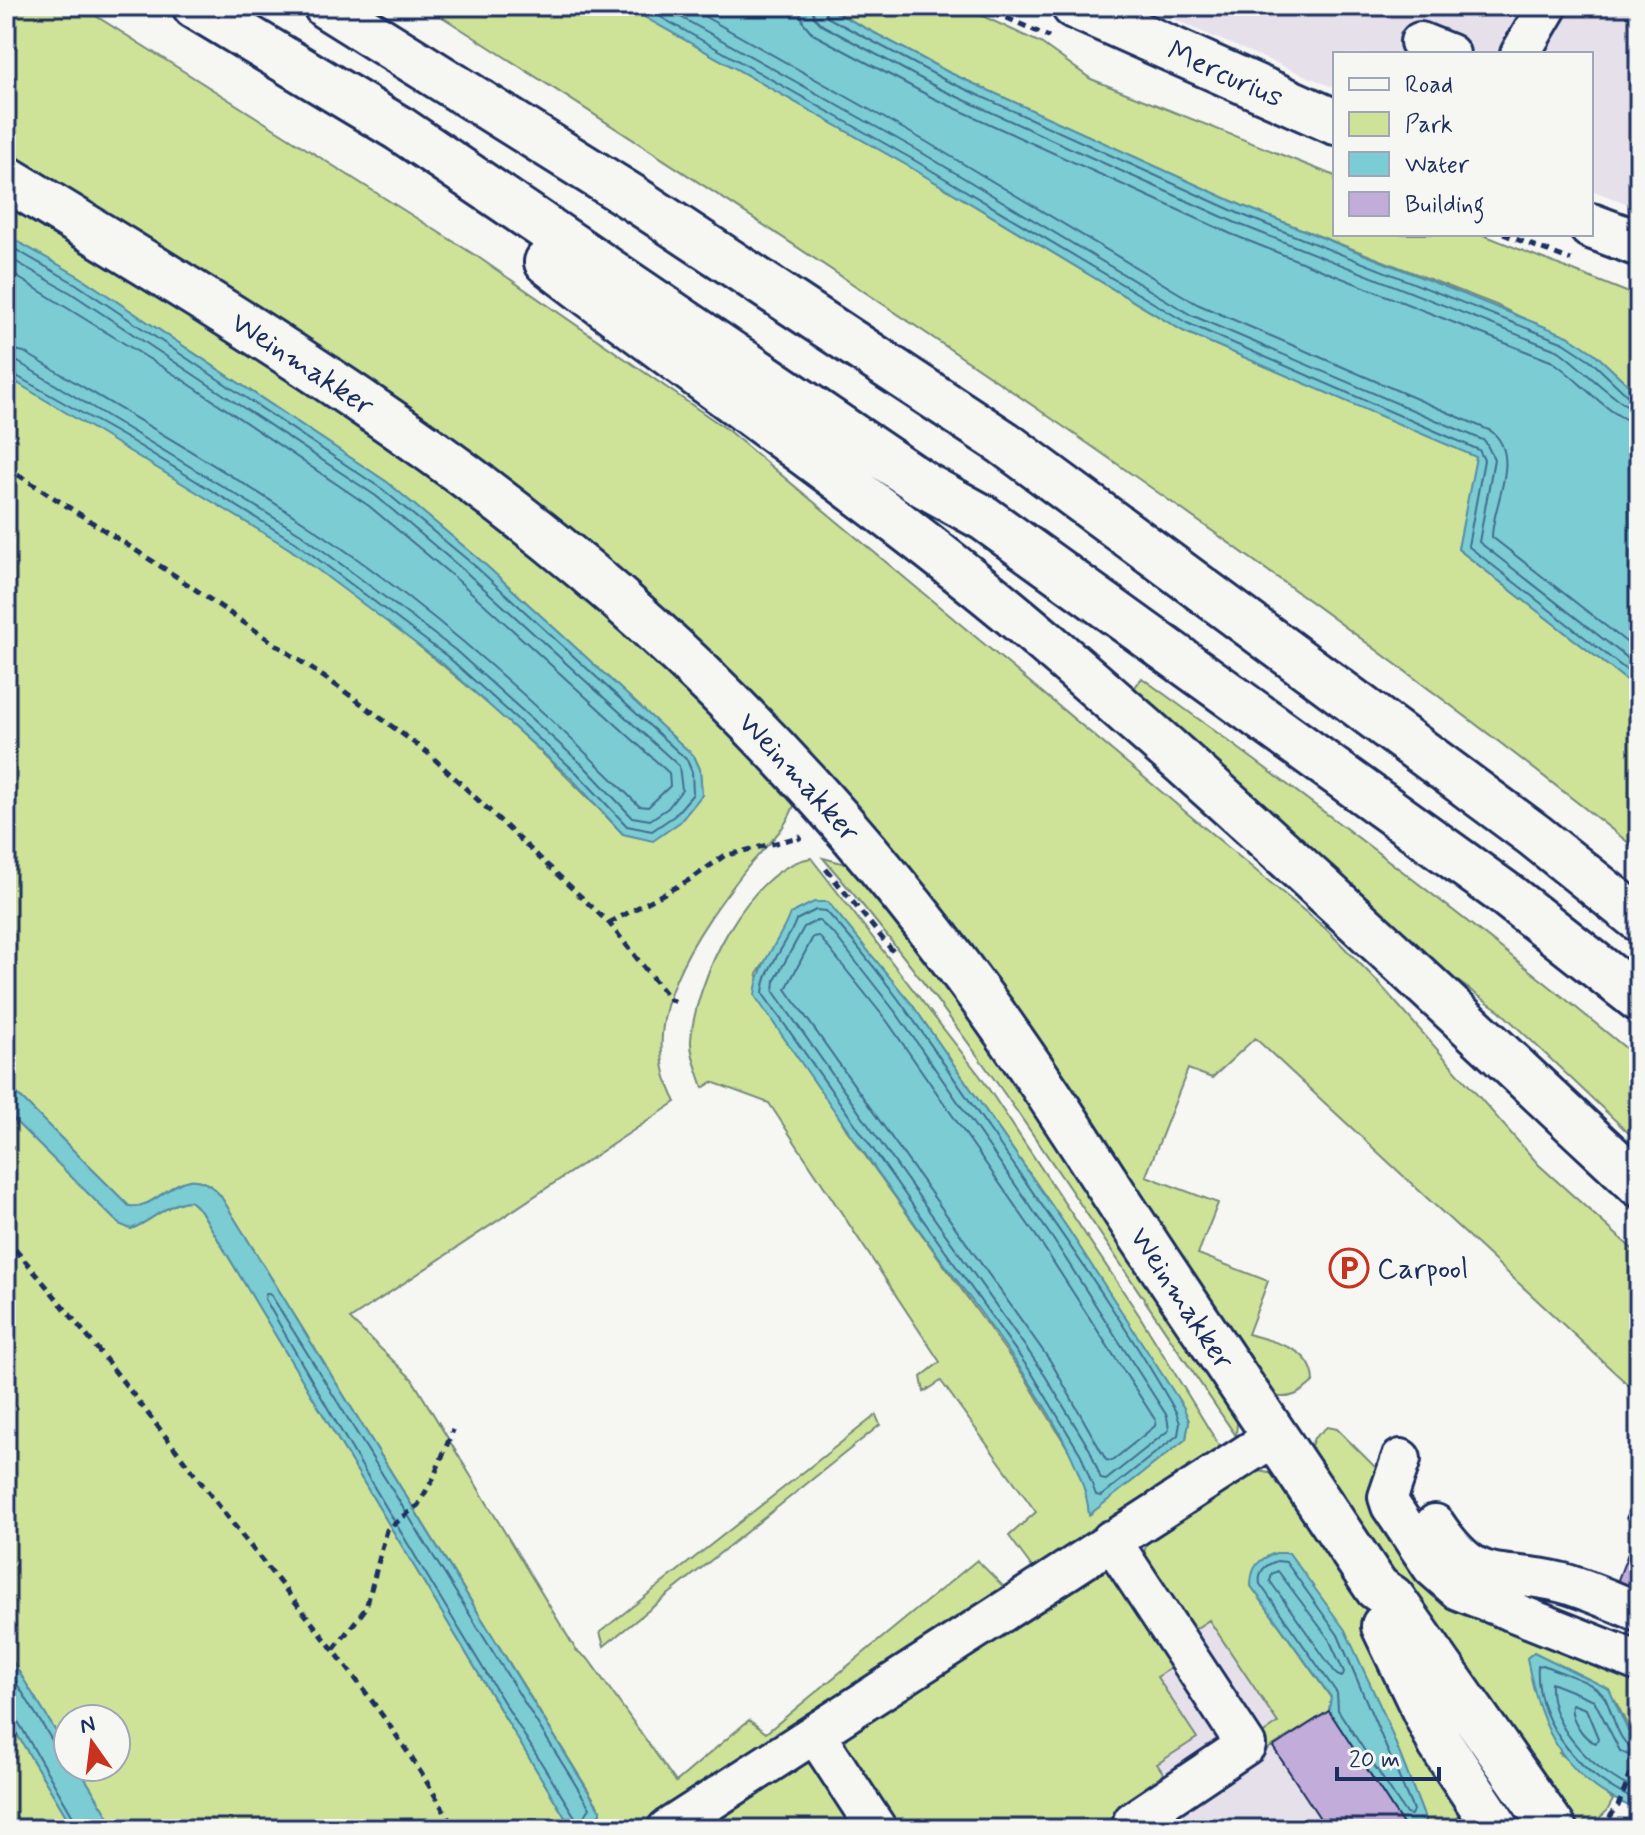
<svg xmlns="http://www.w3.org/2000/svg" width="1645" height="1835" viewBox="0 0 1645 1835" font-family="Mynerve,sans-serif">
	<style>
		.built { fill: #e6e0eb }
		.green { fill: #cee398; stroke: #74897b; stroke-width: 2; fill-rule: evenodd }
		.water { fill: #7bccd4; stroke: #558da5; stroke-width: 2 }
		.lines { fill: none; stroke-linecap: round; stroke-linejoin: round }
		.shore { stroke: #416e8d; stroke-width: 2 }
		.building { fill: #c2acda; stroke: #1b2f5e; stroke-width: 2 }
		.minor-casing { stroke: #1b2f5e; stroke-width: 44 }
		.major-casing { stroke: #1b2f5e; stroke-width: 50 }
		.highway-casing { stroke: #1b2f5e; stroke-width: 50 }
		.path { stroke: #1b2f5e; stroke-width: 5; stroke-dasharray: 8 6; stroke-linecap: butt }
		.minor { stroke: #f6f6f2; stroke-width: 38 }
		.major { stroke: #f6f6f2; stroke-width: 44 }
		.highway { stroke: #f6f6f2; stroke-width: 44 }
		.labels { text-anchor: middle; stroke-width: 8; stroke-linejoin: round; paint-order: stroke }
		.street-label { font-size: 30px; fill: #1b2f5e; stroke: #f6f6f2 }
		.poi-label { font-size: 30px; fill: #1b2f5e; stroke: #f6f6f2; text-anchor: start }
	</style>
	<rect width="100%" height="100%" fill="#f6f6f2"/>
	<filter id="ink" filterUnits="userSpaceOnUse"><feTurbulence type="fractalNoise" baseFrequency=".0125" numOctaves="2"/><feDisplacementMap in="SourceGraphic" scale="16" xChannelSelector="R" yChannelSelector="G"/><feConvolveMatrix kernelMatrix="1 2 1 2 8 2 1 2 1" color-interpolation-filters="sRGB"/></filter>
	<g filter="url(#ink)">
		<path class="built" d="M1149,6H1639V208L1591,190V54H1335V88L1193,28Z
			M1242,1592L1421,1829H1097L1082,1804L1138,1660Z"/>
		<path class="green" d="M6,6H80L478,257L725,428L1326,929L1376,980L1539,1165L1639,1255V1395L1255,1038L1212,1078L1188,1069L1146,1176L1218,1203L1198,1254L1268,1281L1248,1334C1274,1342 1312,1347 1314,1381C1301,1393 1292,1400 1273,1396L721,669L6,162Z
			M425,6H625L910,167L1183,331L1477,457L1458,549L1639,690V851C1253,544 841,271 425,6Z
			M824,6H961L1041,43L1091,79L1335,176V234H1481L1639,297V395L1594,353L1496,305L1243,206L948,72Z
			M6,200L418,458L638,640L796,799C788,829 766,845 747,868C698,931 632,1020 676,1102L350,1319L412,1379L576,1650L589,1660L676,1782L749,1720L766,1733L977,1560L1009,1592L642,1829H585L601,1811L220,1195C182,1153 161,1212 129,1206L6,1083V376C101,433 201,486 291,550C411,634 523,728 623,834L702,796L700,769L694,756L480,560L387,482L80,277L6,235Z
			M1142,678C1311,800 1478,926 1639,1059V1143L1500,1011L1394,936L1132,691Z
			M811,858L980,1076L1139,1315L1223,1452L1037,1574L1009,1536L1036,1512L941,1381L924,1392L921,1377L940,1362L769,1103L712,1082L703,1088C699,1073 690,1055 691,1040C695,981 748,868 811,858ZM790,914L911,1003L1068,1229L1183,1408L1189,1421L1186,1439L1089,1514L1088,1496L1074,1459L1026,1379L846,1129L757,974L783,934Z
			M823,858L857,867L941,973L1238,1410L1236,1436C1102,1240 978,1038 823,858Z
			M6,1112L119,1224L131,1229C151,1222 170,1201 190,1201L201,1211L531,1761L569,1824L579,1829H116L78,1767H116V1719H68V1751L6,1651Z
			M876,1415L880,1425L604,1646L600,1632Z
			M1327,1427L1337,1429L1383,1475L1424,1569L1639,1668V1731L1635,1741L1615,1700L1559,1753L1613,1800L1607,1811L1588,1829H1565L1309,1450L1314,1438Z
			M1252,1470L1280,1475L1354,1583L1464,1829H1429L1384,1714L1251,1586L1331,1698L1329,1711L1266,1750L1258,1737L1278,1723L1209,1620L1189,1633L1143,1559L1148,1535Z
			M1101,1569L1114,1571L1179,1663L1157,1677L1197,1738L1157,1764L1166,1777L1115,1812L1122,1825L1117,1829H892L844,1748L849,1728Z
			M6,1716L74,1829H6Z
			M799,1761L818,1766L862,1829H705L703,1819Z"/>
		<path class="water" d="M625,6H824L948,72L1243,206L1568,336L1594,353L1639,395V690L1458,549L1476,457L1183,331L910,167Z
			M6,235L80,277L387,482L480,560L694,756L700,769L702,795L680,822L653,841L623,834L572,779L443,664L290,549L6,376Z
			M814,902H828L911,1003L1068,1229L1184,1408L1189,1421L1186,1439L1089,1515C1084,1436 964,1293 916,1225C861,1150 808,1073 755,996C757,964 779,943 790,914Z
			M6,1083L129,1206C161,1212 183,1153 220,1195L601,1812L585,1829L569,1824L531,1761L201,1211L190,1201C170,1201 150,1222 131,1229L119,1224L6,1112Z
			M1276,1553H1289L1345,1630L1384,1714L1429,1829H1406L1329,1711L1331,1697L1251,1586C1251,1567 1258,1559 1276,1553Z
			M6,1651L68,1751V1767H78L116,1829H74L6,1716Z
			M1534,1652L1609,1689L1628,1731L1639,1743V1810C1566,1783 1540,1731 1527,1658Z"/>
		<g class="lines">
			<path class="shore" d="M641,6L914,160L1187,323L1479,450L1484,460L1468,546L1639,680
				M661,6L919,151L1191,315L1485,441L1494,459L1479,542L1639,667
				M686,6L925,141L1197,304L1491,431C1523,456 1492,505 1492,537L1639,652
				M800,6L803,22L813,34L935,99L1231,234L1553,362C1578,378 1612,421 1639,423
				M812,6L814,17L822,25L940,89L1236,223L1559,351C1578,364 1622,409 1639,410
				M822,6L827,17L945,80L1240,214L1564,343L1590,360L1631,399L1639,400
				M6,244L76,284L382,489L475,566L687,760L692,772L693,794L674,816L652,831L627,826L577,773L448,657L295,542L133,442L6,370
				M6,256L71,293L376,496L468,574L679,766L682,790L668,808L650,820L632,817L584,766L455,650L301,534L18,362L6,360
				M6,270L180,378L369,506L461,583L669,773L670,786L648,807L639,806C537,702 427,603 305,523C214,463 118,408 24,352L6,348
				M816,910L826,911C888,977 937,1055 989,1129C1053,1222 1120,1314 1176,1412L1180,1423L1178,1435L1101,1496L1096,1495L1081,1455L1033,1375L763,994C764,967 787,946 796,920Z
				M818,920L835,935L897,1014L1053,1239L1167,1416L1169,1430L1106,1480L1101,1479L1090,1450L1041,1369L774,992L775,980L804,927Z
				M819,936L887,1021L1043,1246L1156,1421L1155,1426L1112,1461L1106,1460L1051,1362L786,989L813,937Z
				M266,1293L271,1295L590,1808L582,1820L575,1817C468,1646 364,1473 265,1299Z
				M1277,1561L1286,1562L1338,1635L1413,1810L1411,1815L1406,1814L1338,1710L1337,1693L1260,1584C1258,1571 1265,1565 1277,1561Z
				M1278,1571L1329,1639L1344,1672L1342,1677L1337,1675L1270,1581L1272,1574Z
				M6,1666L58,1750L68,1754
				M1572,1704L1586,1709L1598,1738L1596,1743C1583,1739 1569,1717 1572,1704Z
				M6,1714L16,1718L80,1829
				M1639,1750C1617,1747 1614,1714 1605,1698C1595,1681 1561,1673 1543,1665L1538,1666C1534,1725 1587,1782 1639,1801
				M1639,1760L1620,1751L1594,1700L1551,1683C1548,1729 1600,1776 1639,1791"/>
		</g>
		<path class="building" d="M1637,1530L1639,1531V1599L1616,1585Z
			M1329,1711L1406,1829H1327L1273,1747Z"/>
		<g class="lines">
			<g class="minor-casing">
				<path id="minor" d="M1420,42L1450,54
					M1520,54L1548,6
					M1401,1459L1388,1497L1391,1506L1432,1567L1458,1590L1639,1662
					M1435,1524C1480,1591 1497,1566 1563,1583C1589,1590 1614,1602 1639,1612
					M1111,1540L1246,1745L1133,1821L1138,1829
					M815,1734L877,1829
					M667,1829L1275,1436"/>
			</g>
			<g class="major-casing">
				<g id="major">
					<path id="s1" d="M1074,6L1335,122"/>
					<path id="s2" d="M6,178C229,314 453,447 647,624C770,735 883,863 981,997C1044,1083 1100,1174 1159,1263C1231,1372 1304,1480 1377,1588L1392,1598L1554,1829"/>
					<path d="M1591,226L1639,244"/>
					<path d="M1384,1626L1440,1743L1497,1829"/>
				</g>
			</g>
			<g class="highway-casing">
				<path id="highway" d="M195,6L400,129L926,486L984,518L1508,896L1639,999
					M326,6L633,198L1004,443L1534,835L1639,919
					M547,262C714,391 890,508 1050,646C1250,818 1446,1003 1639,1184"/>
			</g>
			<path class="path" d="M981,6L1049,37
				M1503,234L1571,260
				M6,467L171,573L340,688L428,753L609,923L670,1000L681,1003
				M826,869L895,954
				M609,923L691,879L724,856L799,837L801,840
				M6,1239C93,1338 170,1444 252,1548C324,1638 399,1727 454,1829
				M1626,1516L1639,1522
				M334,1649L366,1608L387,1530L418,1505L433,1479L453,1430
				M1601,1829L1618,1806L1639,1754"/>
			<use href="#minor" class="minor"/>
			<use href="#major" class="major"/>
			<use href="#highway" class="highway"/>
		</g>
	</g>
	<defs>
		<g id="parking-ring" transform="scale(2)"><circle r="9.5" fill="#f6f6f2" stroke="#c8321e" stroke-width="1.5"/><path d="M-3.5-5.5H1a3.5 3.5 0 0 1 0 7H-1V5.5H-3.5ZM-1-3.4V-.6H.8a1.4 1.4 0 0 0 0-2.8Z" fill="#c8321e"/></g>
	</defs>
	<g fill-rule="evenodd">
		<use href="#parking-ring" x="1349" y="1268"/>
	</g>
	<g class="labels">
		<g class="street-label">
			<text dy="10" stroke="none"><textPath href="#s1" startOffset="166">Mercurius</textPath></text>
			<text dy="10" stroke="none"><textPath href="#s2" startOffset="350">Weinmakker</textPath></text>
			<text dy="10" stroke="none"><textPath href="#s2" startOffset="998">Weinmakker</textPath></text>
			<text dy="10" stroke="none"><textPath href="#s2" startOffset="1646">Weinmakker</textPath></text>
		</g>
		<g class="poi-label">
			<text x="1377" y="1278">Carpool</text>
		</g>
	</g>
	<rect width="1645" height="1835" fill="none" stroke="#f6f6f2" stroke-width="32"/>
	<rect x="16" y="16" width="1613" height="1803" fill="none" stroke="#1b2f5e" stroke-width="3" filter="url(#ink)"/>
	<rect x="1333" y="52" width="260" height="184" fill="#f6f6f2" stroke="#9ea6b7" stroke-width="2"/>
	<rect x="1349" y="78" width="40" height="12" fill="#f6f6f2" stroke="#9ea6b7" stroke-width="2"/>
	<text x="1405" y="92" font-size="24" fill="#1b2f5e">Road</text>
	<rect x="1349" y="112" width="40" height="24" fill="#cee398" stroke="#9ea6b7" stroke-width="2"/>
	<text x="1405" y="132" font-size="24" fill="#1b2f5e">Park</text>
	<rect x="1349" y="152" width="40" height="24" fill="#7bccd4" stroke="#9ea6b7" stroke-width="2"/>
	<text x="1405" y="172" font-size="24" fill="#1b2f5e">Water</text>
	<rect x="1349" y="192" width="40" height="24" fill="#c2acda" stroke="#9ea6b7" stroke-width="2"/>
	<text x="1405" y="212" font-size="24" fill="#1b2f5e">Building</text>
	<g transform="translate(92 1743) rotate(346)"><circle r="38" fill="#f6f6f2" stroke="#9ea6b7" stroke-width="2"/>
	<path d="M0-6L14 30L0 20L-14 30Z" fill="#c8321e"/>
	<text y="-12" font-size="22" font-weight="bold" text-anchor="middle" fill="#1b2f5e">N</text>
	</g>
	<path d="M1337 1767v12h102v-12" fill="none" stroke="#1b2f5e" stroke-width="4"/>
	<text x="1349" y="1767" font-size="24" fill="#1b2f5e" stroke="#f6f6f2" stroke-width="6" paint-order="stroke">20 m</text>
</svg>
